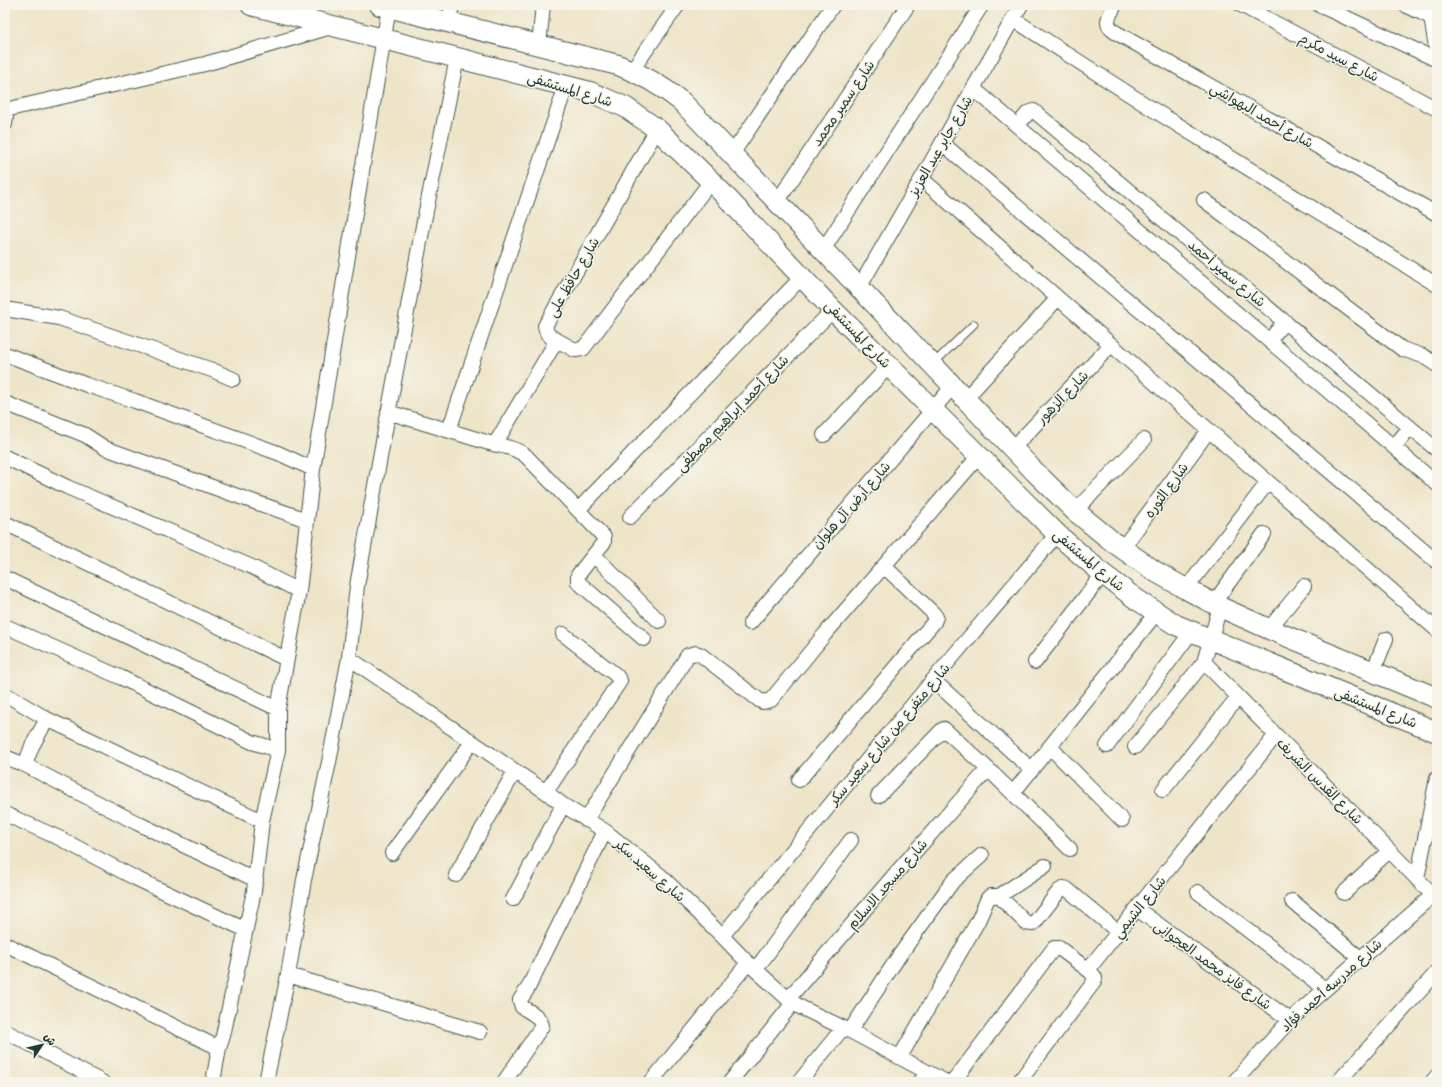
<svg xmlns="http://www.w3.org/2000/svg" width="1442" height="1087" viewBox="0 0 1442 1087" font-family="'Gochi Hand','Playpen Sans Arabic',sans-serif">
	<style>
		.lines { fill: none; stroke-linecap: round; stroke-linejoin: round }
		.lane-casing { stroke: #3e564a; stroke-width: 9 }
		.street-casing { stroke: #3e564a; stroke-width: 16 }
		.secondary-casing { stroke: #3e564a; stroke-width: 22 }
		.lane { stroke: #fff; stroke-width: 7 }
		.street { stroke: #fff; stroke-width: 14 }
		.secondary { stroke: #fff; stroke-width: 20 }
		.labels { text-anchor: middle; stroke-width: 3; stroke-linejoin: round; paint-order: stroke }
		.street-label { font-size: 14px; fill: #1f3d34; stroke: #f7f3e8 }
	</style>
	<rect width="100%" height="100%" fill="#f7f3e8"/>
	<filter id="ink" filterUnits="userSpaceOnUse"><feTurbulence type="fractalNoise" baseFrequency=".025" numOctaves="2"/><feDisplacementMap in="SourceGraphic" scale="8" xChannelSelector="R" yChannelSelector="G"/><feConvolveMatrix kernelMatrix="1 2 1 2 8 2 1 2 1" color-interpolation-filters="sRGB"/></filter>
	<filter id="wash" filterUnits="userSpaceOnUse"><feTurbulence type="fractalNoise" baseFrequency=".012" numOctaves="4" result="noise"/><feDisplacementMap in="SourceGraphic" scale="16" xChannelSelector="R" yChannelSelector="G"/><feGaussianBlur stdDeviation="0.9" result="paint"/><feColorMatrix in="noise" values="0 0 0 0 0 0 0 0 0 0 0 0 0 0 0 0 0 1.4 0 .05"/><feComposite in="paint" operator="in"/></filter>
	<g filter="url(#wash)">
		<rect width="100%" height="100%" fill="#eee4c8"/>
	</g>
	<g filter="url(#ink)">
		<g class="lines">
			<g class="lane-casing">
				<path id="lane" d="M934,363L974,324"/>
			</g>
			<g class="street-casing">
				<path id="street" d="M1115,5C1109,16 1103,24 1115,32L1437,214
					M1241,5L1437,109
					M1319,5L1437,60
					M1405,5L1437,20
					M1429,5L1437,53
					M1013,19L1149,107L1437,285
					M449,22L452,5
					M539,45L543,5
					M632,70L678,5
					M973,88L1437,484
					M5,110L205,64L331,27
					M5,124L7,110
					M1017,126L1028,113L1034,111L1437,450
					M942,143L1437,562
					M732,154L833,5
					M922,179L1437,630
					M1204,200L1402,349L1423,356L1437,365
					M777,202L908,5
					M823,250L982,5
					M859,288L1021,5
					M5,309L59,318L212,370L233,379
					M553,338L575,350L583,349L711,181
					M1269,341L1285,321
					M5,354L87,385L135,401L278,453L313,469
					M965,399L1058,298
					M5,403L85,435L105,448L243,498L307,520
					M388,412C421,422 453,432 486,442C502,447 513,446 526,456L604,537V542L578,575V582L644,639
					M449,430L566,86
					M824,435L889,366
					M495,444L554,345V340L547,333L545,326L657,129
					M1394,447L1410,427
					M1012,449L1111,345
					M5,457L67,487L252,567L299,591
					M578,510L802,277
					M1075,511L1144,440
					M630,517L833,310
					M5,523L286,659
					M1122,549L1209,430
					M594,555L659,621
					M5,578L278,709
					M1186,589L1268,482
					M1213,604L1264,534
					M750,623L953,386
					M5,626L122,678L252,742L278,750
					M1269,629L1304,586
					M349,658L546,792L563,805L605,831L661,876L722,936L748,963L788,999L800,1007L850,1031L946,1082
					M1035,662L1103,574
					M1204,662L1437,899
					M1373,672L1386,639
					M933,680L1032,770
					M5,694L47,719L262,821
					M1107,746L1192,631
					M1050,747L1122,820
					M1135,747L1204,662L1220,607
					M5,757L25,765L137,823L256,880
					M25,765L32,746L47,719
					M799,780L934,622L936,617L933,613L885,567
					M1163,790L1238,697
					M546,792L620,681L616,675L563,634
					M1013,793L1157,612
					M878,796L942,730L944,729L988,769L1070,849
					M5,814L59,838L135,878L246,930
					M586,820L688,655L696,653L701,655L759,700L763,702L771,700L825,634L979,456
					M392,853L472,742
					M456,875L515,771
					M1417,879L1437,778
					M1198,892L1325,989
					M1344,893L1389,851
					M999,896L1045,866
					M513,899L563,805
					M1292,901L1360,958
					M1137,909L1290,1020
					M722,936L933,680L1057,534
					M5,944L219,1048
					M756,969L851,840
					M288,975L480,1032
					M788,999L896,873L988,769
					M5,1031L102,1082
					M850,1031L899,956L953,881L982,855
					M900,1057L978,921L988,898L991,896H999L1026,923L1032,924L1035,922L1059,891L1064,888L1067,889L1118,932
					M213,1082L219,1048L223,1036L254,891L262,821L278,750V709L299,591L313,469L389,7
					M266,1082L288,975L304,880L329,762L349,658L357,586L381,452L423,226L457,58
					M504,1082L542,1026C540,1016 530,1012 522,1007L520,1000L528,988L605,831
					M651,1082L748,963
					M730,1082L793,1003
					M799,1082L843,1028
					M920,1082L928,1072
					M953,1082L1054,948H1059L1091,972
					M1019,1082L1094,982L1095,978L1091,972L1090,967L1276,735
					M1234,1082L1290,1020L1433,895
					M1338,1082L1437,972
					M1432,1082L1437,1076"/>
			</g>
			<g class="secondary-casing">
				<path id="secondary" d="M251,5L590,92L625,107L657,129L711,181L833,310L1057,534L1103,574L1136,599L1176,625L1437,732
					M380,5L618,65C642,74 662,86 682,102L1035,472L1075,511L1113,542L1156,572L1186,589L1220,607L1269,629L1437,698"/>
			</g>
			<use href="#lane" class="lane"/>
			<use href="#street" class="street"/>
			<use href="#secondary" class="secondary"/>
		</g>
	</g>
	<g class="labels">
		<g class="street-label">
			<text transform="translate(1339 57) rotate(28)" y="5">شارع سيد مكرم</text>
			<text transform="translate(570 89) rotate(17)" y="5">شارع المستشفى</text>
			<text transform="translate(843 103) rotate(-56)" y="5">شارع سمير محمد</text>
			<text transform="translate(1262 115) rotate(30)" y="5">شارع أحمد البهواشي</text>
			<text transform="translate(940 146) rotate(-60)" y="5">شارع جابر عبد العزيز</text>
			<text transform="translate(1227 273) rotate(40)" y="5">شارع سمير أحمد</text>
			<text transform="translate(573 277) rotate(-60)" y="5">شارع حافظ على</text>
			<text transform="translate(858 334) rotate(46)" y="5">شارع المستشفى</text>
			<text transform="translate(1062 397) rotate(-46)" y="5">شارع الزهور</text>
			<text transform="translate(732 413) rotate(-46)" y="5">شارع أحمد إبراهيم مصطفى</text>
			<text transform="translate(1166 490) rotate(-54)" y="5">شارع الثوره</text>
			<text transform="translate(851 505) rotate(-49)" y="5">شارع أرض آل هلوان</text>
			<text transform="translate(1089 560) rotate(40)" y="5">شارع المستشفى</text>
			<text transform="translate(1376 707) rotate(22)" y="5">شارع المستشفى</text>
			<text transform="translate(889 734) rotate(-50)" y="5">شارع متفرع من شارع سعيد سكر</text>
			<text transform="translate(1320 781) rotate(45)" y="5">شارع القدس الشريف</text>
			<text transform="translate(650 870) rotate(41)" y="5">شارع سعيد سكر</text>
			<text transform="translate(887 884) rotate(-49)" y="5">شارع مسجد الاسلام</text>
			<text transform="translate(1139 907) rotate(-51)" y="5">شارع الشيمي</text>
			<text transform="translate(1213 965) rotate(36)" y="5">شارع فايز محمد العجوانى</text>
			<text transform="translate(1331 985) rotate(-42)" y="5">شارع مدرسه أحمد فؤاد</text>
		</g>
	</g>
	<rect width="1442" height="1087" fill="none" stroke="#f7f3e8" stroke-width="20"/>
	<g transform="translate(42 1045) rotate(55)" stroke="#f7f3e8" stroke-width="3" paint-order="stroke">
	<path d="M0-3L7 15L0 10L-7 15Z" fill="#1f3d34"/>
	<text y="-6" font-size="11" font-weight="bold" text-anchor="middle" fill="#1f3d34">ش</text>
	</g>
</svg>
